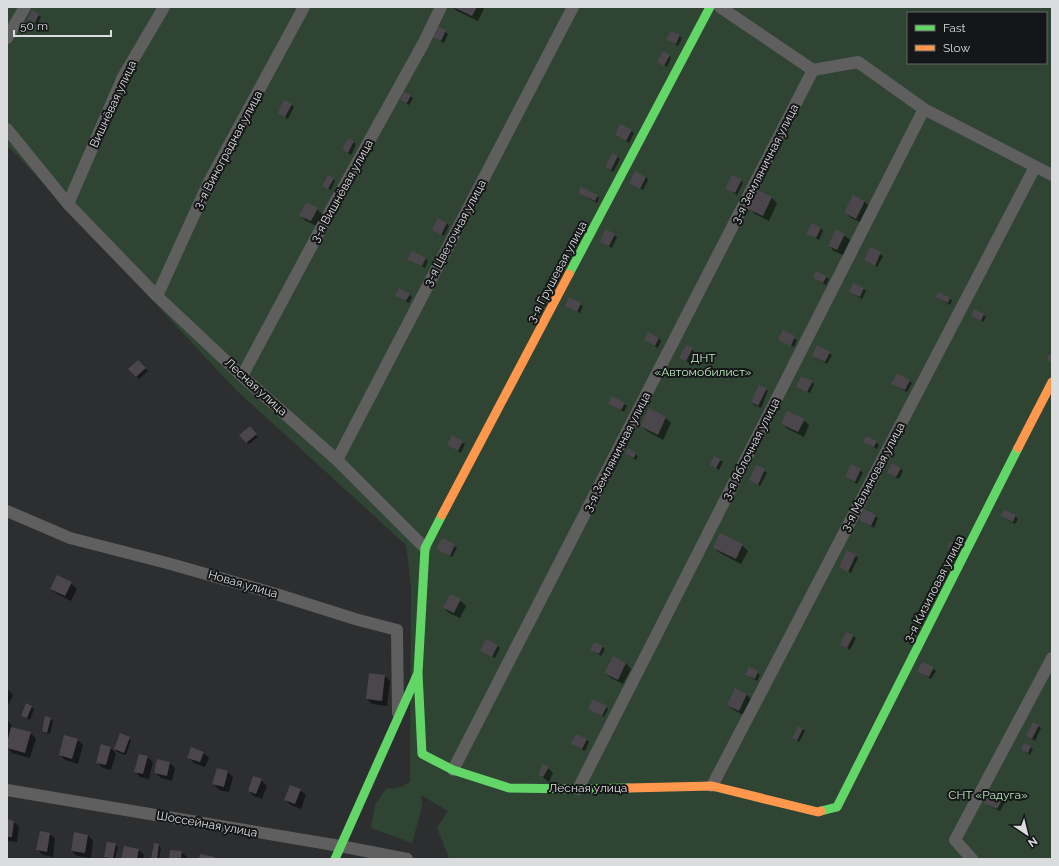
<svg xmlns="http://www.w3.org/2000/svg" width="1059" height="866" viewBox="0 0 1059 866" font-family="Raleway,sans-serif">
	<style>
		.green { fill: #304433; fill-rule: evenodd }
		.shadow { fill: #0007 }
		.building { fill: #4b464b }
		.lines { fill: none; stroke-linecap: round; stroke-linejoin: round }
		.street { stroke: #605f5f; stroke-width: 12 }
		.fast { stroke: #63d668; stroke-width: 9 }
		.slow { stroke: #ff974d; stroke-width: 9 }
		.labels { text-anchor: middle; stroke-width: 4; stroke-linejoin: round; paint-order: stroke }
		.street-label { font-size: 12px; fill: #dadcde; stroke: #151617 }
		.park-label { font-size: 12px; fill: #bae9bc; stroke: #151617 }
	</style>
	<rect width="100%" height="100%" fill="#2c2e30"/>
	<path class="green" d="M7,7H1052V859H457L449,858L437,828L448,811L421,795L422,807L412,843L371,828L375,805L386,789L401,787L410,782L411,586L406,545L235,389L15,153L7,146ZM908,13H1046V63H908Z"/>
	<path class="shadow" d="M453,7H482L484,9L478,21L457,11Z
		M32,11L41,17L37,25L28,19Z
		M438,27L448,34L444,43L433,37Z
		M679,36L682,38L678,46L668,40Z
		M669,55L671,58L667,67L658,62Z
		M410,96L413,98L409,105L402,100Z
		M291,104L294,107L288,119L279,113Z
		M631,130L634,133L629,143L616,135Z
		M353,142L356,144L351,155L343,150Z
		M617,156L620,159L613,172L606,167Z
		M646,177L648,180L643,190L630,183Z
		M333,178L335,181L331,190L324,186Z
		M741,180L743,183L737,195L727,189Z
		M758,191L772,198L777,203L769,221L755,214L750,209Z
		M579,193L597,196L599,198L597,203Z
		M864,201L870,207L862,223L851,218L845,213Z
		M317,209L322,214L317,226L306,221L300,216Z
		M447,223L449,226L444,236L433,230Z
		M821,228L823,231L819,240L808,233Z
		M614,235L617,237L612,248L601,241Z
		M844,235L850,240L843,255L834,251L829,246Z
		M870,248L883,256L877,267L865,260Z
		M409,259H426L428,261L425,268Z
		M826,277L829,279L826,285L814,278Z
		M864,289L866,291L862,299L850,292Z
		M409,294L412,297L409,303L396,296Z
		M937,297L950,298L952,301L950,305Z
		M570,299L583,306L580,313L566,306Z
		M983,315L986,317L983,322L972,316Z
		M783,332L797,340L794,347L781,340Z
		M659,338L661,341L658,348L645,340Z
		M692,349L694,351L689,363L681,357Z
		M829,353L832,355L827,364L813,356Z
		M138,361L148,371L139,379L130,369Z
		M909,381L912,383L907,392L893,384Z
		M812,382L814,384L810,393L798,387Z
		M766,389L768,391L761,408L754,405L752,402Z
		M610,404H624L627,406L624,412Z
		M649,410L666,418L671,423L663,440L647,431L641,426Z
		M804,420L809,425L804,437L788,429L782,424Z
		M253,430L258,437L249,444L246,442Z
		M452,437L465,444L461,453L448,445Z
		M865,442H876L879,445L877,449Z
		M628,450L638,456L636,460L626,454Z
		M720,460L723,462L719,470L711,464Z
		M757,466L767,473L760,486L750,480Z
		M900,468L903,471L899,479L888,473Z
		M860,470L863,473L857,484L846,477Z
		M865,511L878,518L874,528L860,520Z
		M1001,516H1015L1018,519L1015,524Z
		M442,539L457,548L452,557L437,549Z
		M742,545L748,551L741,564L720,553L714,548Z
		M856,556L858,558L851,573L840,567Z
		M71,583L77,589L71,601L57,594L51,589Z
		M450,595L460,600L466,606L460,618L449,613L444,608Z
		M853,636L856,638L850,650L842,644Z
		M497,645L500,648L495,658L481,651Z
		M602,646L605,649L601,656L591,650Z
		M626,663L631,669L623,684L611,678L605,673Z
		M749,668L760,675L757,681L746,675Z
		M933,668L936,671L931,679L918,672Z
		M385,676L390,681L387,706L372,704L367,699Z
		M7,689L13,695L7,708Z
		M747,695L752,700L745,716L734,710L728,705Z
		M32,707L34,709L30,720L22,716Z
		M606,707L608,709L604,717L589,709Z
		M51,719L53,721L50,734L45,733L43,731Z
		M7,720L12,726V728L30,733L36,738L30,758L12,753L7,747Z
		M1038,726L1041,728L1035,741L1027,736Z
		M802,729L805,731L799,742L793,738Z
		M129,738L131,740L126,755L117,752L115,749Z
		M78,740L83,745L78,764L65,760L60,755Z
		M587,740L589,742L585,751L572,744Z
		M1030,747L1033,749L1030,755L1022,749Z
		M111,748L116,754L111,770L103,768L97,762Z
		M204,753L209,758L205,767L194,763L188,757Z
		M147,757L153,762L149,779L140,777L135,771Z
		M170,763L175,768L172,781L161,778L155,773Z
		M548,768L553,773L549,782L540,775Z
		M228,772L233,777L229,792L219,790L214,784Z
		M261,780L267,786L262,799L254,796L249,791Z
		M300,790L306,795L301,809L291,805L285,800Z
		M1002,800L1005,802L1000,811L987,805Z
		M7,820L14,822L19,827L17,842L7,841Z
		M50,834L55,839L53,857L43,855L38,850Z
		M88,835L93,841L91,858L77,856L72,851Z
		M115,844L118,847L115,859H107L105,857Z
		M154,844L159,845L161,848L159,859H152Z
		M139,850L144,855L143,859H122Z
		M181,852L187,857V859H170Z"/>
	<path class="building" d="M453,7H477L472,16Z
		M32,10L39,14L35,23L27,19Z
		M437,26L446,30L441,41L432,37Z
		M671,31L680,35L676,44L666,40Z
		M663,51L670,55L664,66L657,62Z
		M404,92L411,95L407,103L400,100Z
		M284,100L292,104L285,117L278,113Z
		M620,124L632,130L626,141L615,135Z
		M348,138L354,141L348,153L342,150Z
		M612,153L618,156L611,170L605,167Z
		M635,171L646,177L640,189L629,183Z
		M328,175L334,178L328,189L322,186Z
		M732,175L742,179L735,193L725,189Z
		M581,187L598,195L595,201L578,193Z
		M757,190L772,197L763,216L748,209Z
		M853,195L865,201L856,219L844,213Z
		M306,202L318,208L311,221L299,216Z
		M438,218L447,223L441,235L432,230Z
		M812,223L821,228L816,238L806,234Z
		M605,229L615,234L609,246L600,242Z
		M836,229L845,234L837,250L828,246Z
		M870,247L881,252L875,266L864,260Z
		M412,251L426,258L422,266L407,260Z
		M816,271L827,276L823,283L813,278Z
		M853,283L864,288L860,297L849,292Z
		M399,288L410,294L406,301L395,296Z
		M938,292L950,298L948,303L936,297Z
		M569,297L581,303L577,312L565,306Z
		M974,309L984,314L981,321L971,316Z
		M783,330L795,336L791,346L778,340Z
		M648,332L659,338L655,346L644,340Z
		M686,345L693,348L686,361L679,358Z
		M817,345L830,352L825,362L812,356Z
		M1049,354L1052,355V362L1047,360Z
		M138,360L146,368L136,377L128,369Z
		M897,373L910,380L905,390L891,384Z
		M801,376L813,381L807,392L796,387Z
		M759,385L767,388L758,406L751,402Z
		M612,396L625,403L621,410L608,404Z
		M649,408L666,417L658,435L640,426Z
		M787,411L805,419L798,432L781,424Z
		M250,426L257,434L246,443L239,435Z
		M452,435L463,441L458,451L447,445Z
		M866,436L877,441L874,447L863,442Z
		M628,448L636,453L634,458L625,454Z
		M714,456L721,459L716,468L710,465Z
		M892,463L901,468L896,477L887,473Z
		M851,464L861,469L855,482L845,477Z
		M756,465L765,469L758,485L749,480Z
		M864,509L876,515L871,526L859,520Z
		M1004,510L1016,515L1013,522L1000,516Z
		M720,533L743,544L736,559L713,548Z
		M442,538L455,544L450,556L436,549Z
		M950,542L959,546L957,551L947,547Z
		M847,550L856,555L848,572L839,567Z
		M57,575L72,582L65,596L50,589Z
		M450,594L461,599L454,613L443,608Z
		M846,632L854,635L847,648L840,645Z
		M486,639L498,645L492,657L480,651Z
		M594,642L603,646L599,654L590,650Z
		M613,656L626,663L618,680L604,673Z
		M922,662L934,667L929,677L917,672Z
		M749,667L758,671L755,679L745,675Z
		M369,673L385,675L382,701L366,699Z
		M735,688L747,694L739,711L727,705Z
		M593,699L607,706L602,716L588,709Z
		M26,703L32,706L27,718L21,716Z
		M45,716L51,718L47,733L42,731Z
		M1033,722L1039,725L1032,739L1026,736Z
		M798,726L803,728L797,741L792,738Z
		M11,727L31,732L25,753L7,748V743Z
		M120,733L130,737L124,753L114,749Z
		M576,734L587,739L582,749L571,744Z
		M64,735L78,739L72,759L59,755Z
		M1024,743L1031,746L1028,753L1021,750Z
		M101,744L111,747L106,765L96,763Z
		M191,747L204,752L200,762L187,758Z
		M139,754L148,756L143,774L134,772Z
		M157,759L170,762L167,776L154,773Z
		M543,764L549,767L543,777L538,775Z
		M217,768L228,771L224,787L212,784Z
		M253,776L262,779L256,794L248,791Z
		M290,785L301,789L295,804L284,800Z
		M989,792L1003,799L997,809L983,803Z
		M7,819L14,821L12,837H7Z
		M40,831L50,833L47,852L36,850Z
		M74,832L88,835L85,853L71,851Z
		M107,842L116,843L113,859L104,857Z
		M154,843L159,844L157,859H151Z
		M124,846L139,849L137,859H121Z
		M170,850L182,851L181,859H169Z
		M200,854L215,857V859H199Z"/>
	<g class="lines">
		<path class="street" d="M720,7L813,70L858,62L924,109L1052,175
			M7,38L25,7
			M7,129L68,204L157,296L242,376L337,460L425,548
			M68,204L123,77L164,7
			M157,296L209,182L304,7
			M242,376L332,208L423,44L441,7
			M337,460L573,7
			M7,511L70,538L167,563L276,594L355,619L397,630L398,713
			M453,770L813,70
			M712,786L1035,167
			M578,789L924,109
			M7,790L340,846L407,859
			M972,859L955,840L1052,658"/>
		<path class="fast" d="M569,274L710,7
			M418,673L422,754L453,770L509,788L578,789L629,788
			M821,811L837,807L1018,448
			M335,859L418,673L425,548L442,515"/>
		<path class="slow" d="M1018,448L1052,382
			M442,515L569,274
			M629,788L712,786L818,812L821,811"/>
	</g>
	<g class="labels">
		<g class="street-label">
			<text transform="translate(113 104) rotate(-65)" y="4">Вишнёвая улица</text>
			<text transform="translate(228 150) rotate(-62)" y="4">3-я Виноградная улица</text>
			<text transform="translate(765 164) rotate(-63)" y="4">3-я Земляничная улица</text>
			<text transform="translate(342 191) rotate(-61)" y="4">3-я Вишнёвая улица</text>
			<text transform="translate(455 233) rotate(-62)" y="4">3-я Цветочная улица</text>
			<text transform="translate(557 272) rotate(-62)" y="4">3-я Грушевая улица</text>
			<text transform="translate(256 387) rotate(42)" y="4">Лесная улица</text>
			<text transform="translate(751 449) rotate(-63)" y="4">3-я Яблочная улица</text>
			<text transform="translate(617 452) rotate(-63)" y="4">3-я Земляничная улица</text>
			<text transform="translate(873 477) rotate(-62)" y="4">3-я Малиновая улица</text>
			<text transform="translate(243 584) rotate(16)" y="4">Новая улица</text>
			<text transform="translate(934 589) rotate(-63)" y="4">3-я Кизиловая улица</text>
			<text x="588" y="792">Лесная улица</text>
			<text transform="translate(207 824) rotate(10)" y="4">Шоссейная улица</text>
		</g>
		<g class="park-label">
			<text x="703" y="362">ДНТ<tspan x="703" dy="14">«Автомобилист»</tspan></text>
			<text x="988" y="799">СНТ «Радуга»</text>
		</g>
	</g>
	<rect width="1059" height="866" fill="none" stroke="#dadcde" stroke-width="16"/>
	<rect x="907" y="12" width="140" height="52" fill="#151617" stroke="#646567"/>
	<rect x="915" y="25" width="20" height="6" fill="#63d668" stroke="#646567"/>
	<text x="943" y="32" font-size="12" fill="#dadcde">Fast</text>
	<rect x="915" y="45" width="20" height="6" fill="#ff974d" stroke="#646567"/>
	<text x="943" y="52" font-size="12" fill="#dadcde">Slow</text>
	<g transform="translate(1027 834) rotate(145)" stroke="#151617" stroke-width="3" paint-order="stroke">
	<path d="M0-3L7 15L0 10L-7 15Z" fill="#dadcde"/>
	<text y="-6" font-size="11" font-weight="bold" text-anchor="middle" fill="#dadcde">N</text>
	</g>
	<path d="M14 30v6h97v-6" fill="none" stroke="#dadcde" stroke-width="2"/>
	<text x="20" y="30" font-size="12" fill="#dadcde" stroke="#151617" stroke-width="3" paint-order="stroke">50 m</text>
</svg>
